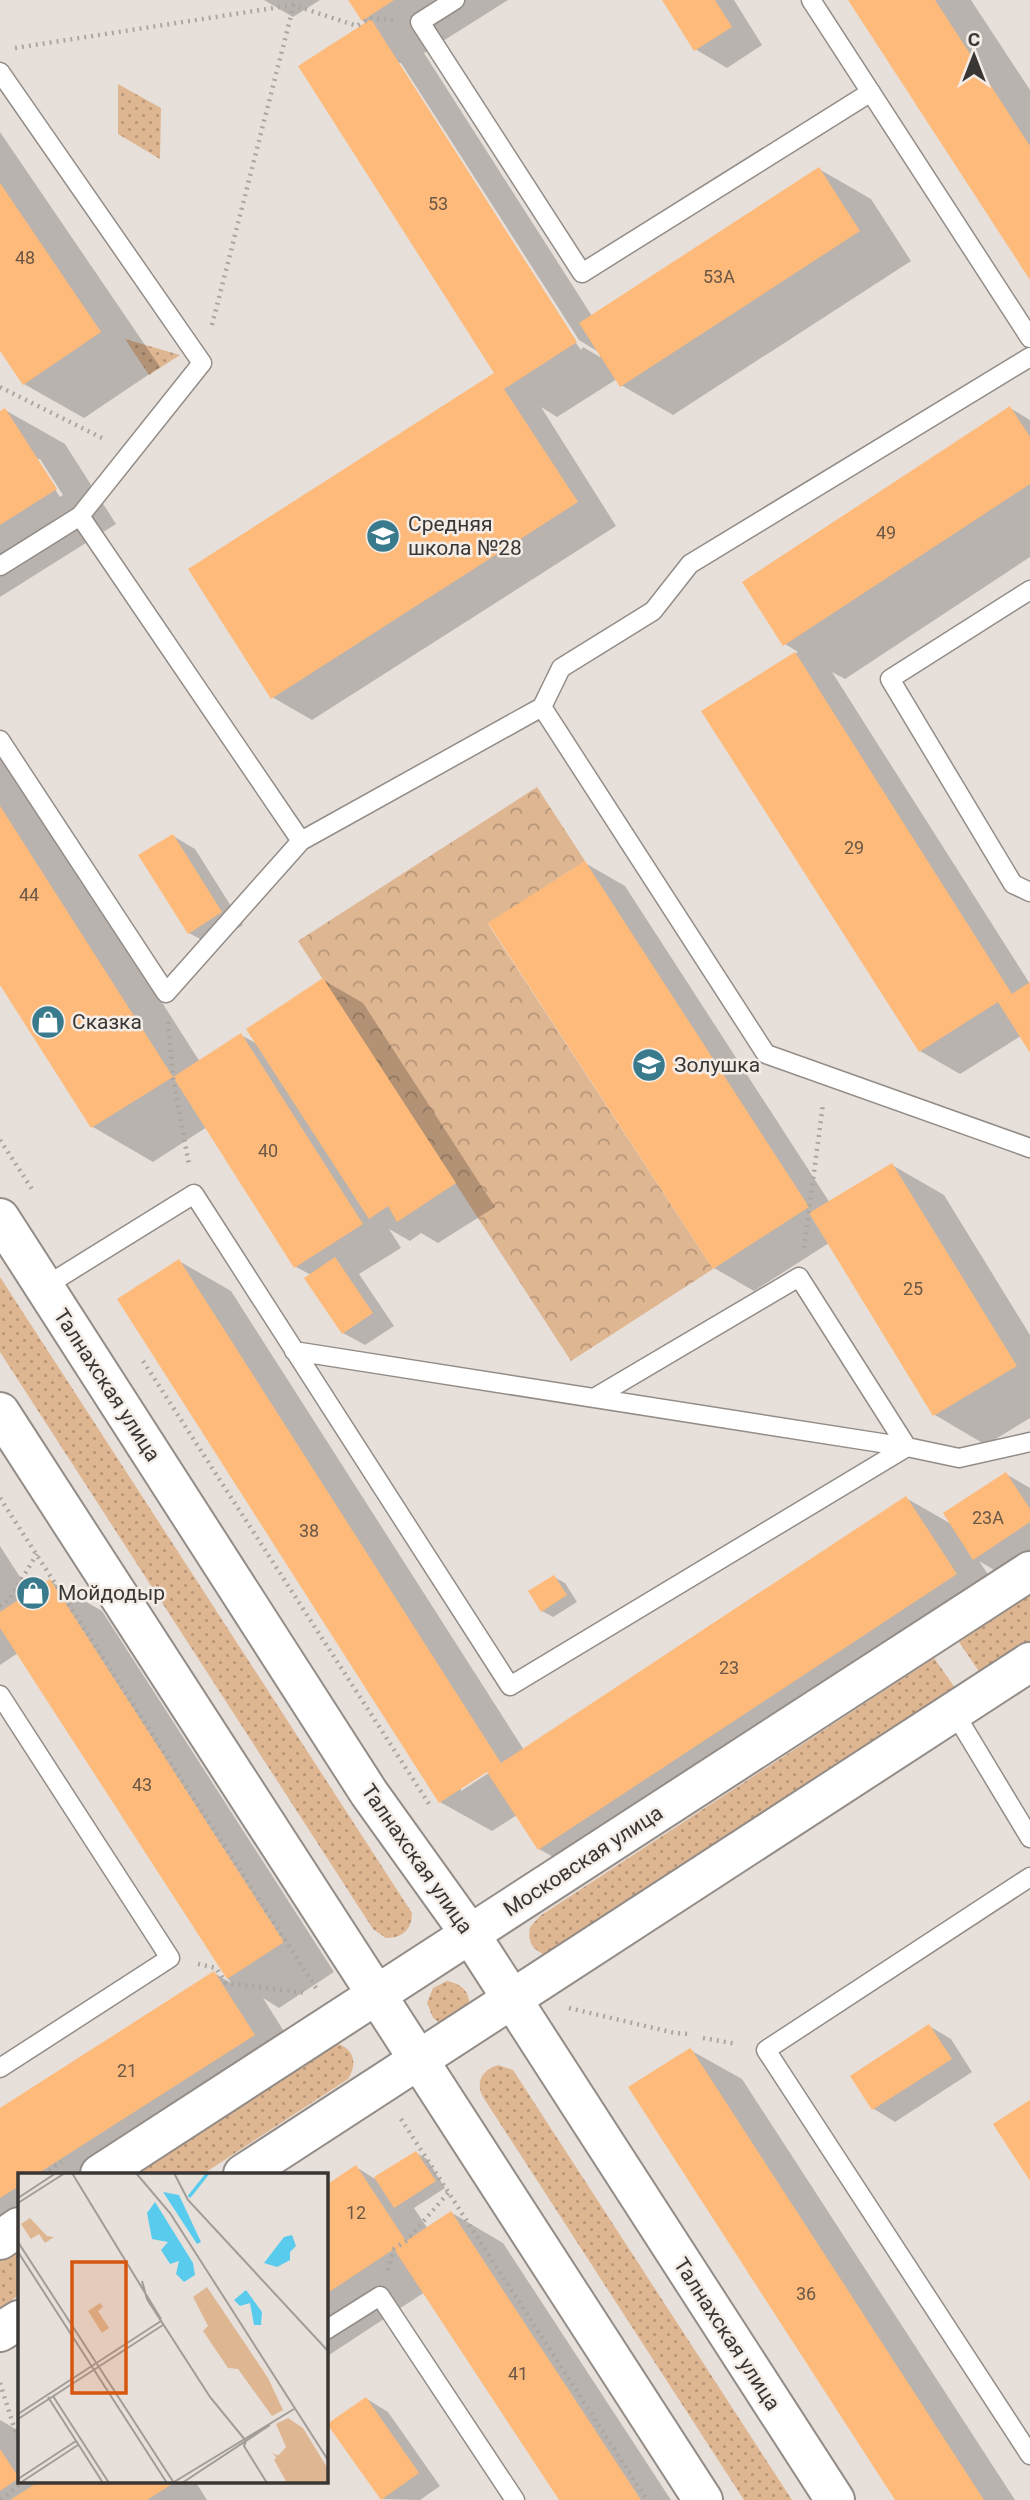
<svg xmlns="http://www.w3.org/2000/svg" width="1030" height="2500" viewBox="0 0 1030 2500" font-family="Roboto,sans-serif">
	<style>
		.grass { fill: url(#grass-dots) }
		.park { fill: url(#park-crowns) }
		.shadow { fill: #0003; fill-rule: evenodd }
		.building { fill: #feba7a }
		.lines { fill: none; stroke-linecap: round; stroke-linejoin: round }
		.service-casing { stroke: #938c87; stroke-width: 21 }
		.tertiary-casing { stroke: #938c87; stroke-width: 42 }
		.path { stroke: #aca6a1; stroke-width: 4.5; stroke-dasharray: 2 5; stroke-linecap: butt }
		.service { stroke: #fff; stroke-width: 18 }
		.tertiary { stroke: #fff; stroke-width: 38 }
		.labels { text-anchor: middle; stroke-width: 5; stroke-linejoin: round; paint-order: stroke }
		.number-label { font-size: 18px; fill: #6a5746 }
		.poi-label { font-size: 21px; fill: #393634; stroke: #f4ede7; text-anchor: start }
		.street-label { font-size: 21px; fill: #393634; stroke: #f4ede7 }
		.inset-river { fill: none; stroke: #59cbec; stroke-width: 3.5 }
		.inset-road { fill: none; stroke: #a19c98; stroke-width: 2 }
		.view { fill: #d65610; fill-opacity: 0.15; stroke: #d65610; stroke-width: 3.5 }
		.inset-edge { fill: none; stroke: #393634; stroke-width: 3.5 }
	</style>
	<defs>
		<pattern id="grass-dots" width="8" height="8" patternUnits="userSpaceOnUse" patternTransform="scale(1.75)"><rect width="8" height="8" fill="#dfb692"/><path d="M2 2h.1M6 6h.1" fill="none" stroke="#b69578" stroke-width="1.8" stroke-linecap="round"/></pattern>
		<pattern id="park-crowns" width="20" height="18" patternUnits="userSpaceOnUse" patternTransform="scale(1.75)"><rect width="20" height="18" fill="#dfb692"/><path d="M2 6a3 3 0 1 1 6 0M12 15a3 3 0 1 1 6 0" fill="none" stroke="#b69578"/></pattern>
	</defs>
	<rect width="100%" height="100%" fill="#e7e0da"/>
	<path class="grass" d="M118,84L161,108L160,159L118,134Z
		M125,339L180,355L149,375Z
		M0,1277L412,1913C412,1930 402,1938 386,1938L373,1929L0,1352Z
		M1030,1595V1645L982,1676L959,1642Z
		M934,1658L958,1692L548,1956C533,1951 527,1943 530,1927L540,1916Z
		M447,1981C463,1984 471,1993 469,2009L440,2023L433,2018L427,2003L433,1988Z
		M332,2043C353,2045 359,2063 348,2079L203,2174H127Z
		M498,2065L513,2070L792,2500H744L483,2097C475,2082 482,2070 498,2065Z
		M19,2246V2295L0,2308V2258Z"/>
	<path class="park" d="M537,787L585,861L488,924L713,1269L571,1361L298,941Z"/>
	<path class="shadow" d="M264,0H320L293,17Z
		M351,0H508L424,53L592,316L819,169L871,199L911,261L673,415L621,385L617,379L557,417L541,407L616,526L312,720L272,697L497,373L368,23L363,20ZM397,63H401L579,340L600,353V357L583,347L581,350L576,343L569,339Z
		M664,0H734L762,45L727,68L695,49Z
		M851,0H971L1030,90V277Z
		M0,132L160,367L84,418L24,384L0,348Z
		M1010,408L1030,420V557L845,679L832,672L1030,984V1050L1021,1036L960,1074L920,1051L704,711L798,652L785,644Z
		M5,410L65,444L116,524L0,597V413ZM35,459H40L63,495L60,497Z
		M0,748L200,1062L241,1035L259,1045L323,980L363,1003L495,1207L438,1243L421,1233L410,1241L389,1229L401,1248L359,1274L394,1326L365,1345L343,1333L311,1275L296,1267L207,1127L153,1162L93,1127L0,982Z
		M173,836L195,849L243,925L211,945L189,933Z
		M585,863L625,886L830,1203L892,1165L944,1195L1030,1335V1418L986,1445L935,1415L829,1243L754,1291L714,1268Z
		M179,1261L231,1291L524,1750L906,1498L953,1525L1006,1474L1030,1488V1561L1006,1577L979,1561L1008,1604L591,1878L539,1849L517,1815L492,1831L440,1802ZM493,1766L495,1769L461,1791V1787Z
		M0,1546L31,1594L50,1581L102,1611L334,1972L279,2008L263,1998L305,2065L134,2174H19V2227L0,2216V2110L214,1973L231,1983L18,1653L0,1665Z
		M554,1577L565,1583L577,1602L553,1617L542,1611Z
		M929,2026L951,2039L972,2072L895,2122L874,2109L852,2076Z
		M690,2050L742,2079L1015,2500H897Z
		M416,2153L427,2159L445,2188L414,2208L428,2229L452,2213L503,2243L671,2500H561L425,2292L326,2357V2187L356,2167L375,2179Z
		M367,2399L388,2412L440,2486L420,2500L381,2499Z
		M0,2420L19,2431V2481H195L207,2500H0Z"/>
	<path class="building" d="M348,0H394L362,21Z
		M662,0H715L732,27L694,51Z
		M848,0H935L1030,146V280Z
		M371,19L577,342L504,389L578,502L271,699L188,569L494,373L298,66Z
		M819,167L860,231L620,387L579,323Z
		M0,183L101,332L23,385L0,351Z
		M1010,406L1030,437V484L783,646L742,582Z
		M5,408L57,489L0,525V411Z
		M795,652L1012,994L1030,982V1053L998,1002L919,1052L701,711Z
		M0,806L173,1077L91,1128L0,985Z
		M173,834L222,912L188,934L138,855Z
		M585,861L809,1207L713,1269L488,923Z
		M323,978L456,1183L397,1222L388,1206L369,1219L246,1029Z
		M241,1033L363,1224L294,1268L173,1077Z
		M892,1163L1017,1366L933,1416L809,1213Z
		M335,1257L373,1313L342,1334L304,1278Z
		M179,1259L501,1763L906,1496L957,1574L538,1850L487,1772L439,1803L117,1299Z
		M1006,1472L1030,1509V1522L973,1560L943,1513Z
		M554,1575L567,1595L541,1612L528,1591Z
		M50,1579L284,1942L227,1979L0,1628V1612Z
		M214,1971L255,2035L37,2174H19V2186L0,2198V2108Z
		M929,2024L952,2059L872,2110L850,2076Z
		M690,2048L692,2050L984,2500H895L628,2087Z
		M1030,2100V2181L993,2124Z
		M416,2151L436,2181L394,2208L374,2177Z
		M356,2165L406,2241L451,2211L641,2500H559L394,2249L326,2294V2185Z
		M366,2397L419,2473L381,2500L327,2424Z
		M0,2449L19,2478L0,2491Z
		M40,2481H177L147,2500H10Z"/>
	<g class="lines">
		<g class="service-casing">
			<path id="service" d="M455,0L420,22L582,273L871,92
				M811,0L1030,338
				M0,72L202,363L80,516L0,566
				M1030,590L890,679L1013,884L1030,892
				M542,707L561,668L653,611L690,564L1030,357
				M0,740L166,993L301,841L80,516
				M301,841L542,707L766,1054L1030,1148
				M44,1287L194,1194L510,1686L907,1447L799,1277L594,1398
				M294,1351L907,1447L959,1458L1030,1442
				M0,1695L170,1958L0,2068
				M954,1712L1030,1838
				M1030,1877L766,2050L1030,2455
				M326,2330L380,2296L515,2500"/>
		</g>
		<g class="tertiary-casing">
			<path id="tertiary" d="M0,1218L369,1793L470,1934L835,2500
				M0,1412L703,2500
				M100,2174L1030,1571
				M243,2174L1030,1662
				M0,2240L19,2227
				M0,2332L19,2320"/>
		</g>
		<path class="path" d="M15,48L293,5L357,26L370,18L393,20
			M212,325L295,0
			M0,387L106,440
			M168,1022L173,1077L189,1165
			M0,1140L34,1192
			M804,1248L823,1104
			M143,1361L431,1807
			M0,1498L316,1988
			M0,1606L8,1601L37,1554
			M198,1964L216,1968L226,1983L306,1993
			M569,2008L675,2033L691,2034
			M703,2038L737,2044
			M401,2119L647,2500
			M43,2174L62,2162
			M388,2270L394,2249L406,2241L449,2192
			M0,2383L19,2443
			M1,2500L24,2481"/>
		<use href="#service" class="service"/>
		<use href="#tertiary" class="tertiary"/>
	</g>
	<defs>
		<g id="school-disc" transform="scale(1.75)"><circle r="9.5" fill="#397a8d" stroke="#f4ede7"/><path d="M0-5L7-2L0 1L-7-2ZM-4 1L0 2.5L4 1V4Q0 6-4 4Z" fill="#fff"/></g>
		<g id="shop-disc" transform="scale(1.75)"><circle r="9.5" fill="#397a8d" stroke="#f4ede7"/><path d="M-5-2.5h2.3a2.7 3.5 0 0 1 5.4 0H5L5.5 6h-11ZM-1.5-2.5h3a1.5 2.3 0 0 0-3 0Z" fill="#fff"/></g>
	</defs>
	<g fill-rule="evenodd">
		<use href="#school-disc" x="383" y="536"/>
		<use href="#shop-disc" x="48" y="1022"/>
		<use href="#school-disc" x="649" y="1065"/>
		<use href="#shop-disc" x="33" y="1593"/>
	</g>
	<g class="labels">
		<g class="number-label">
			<text x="438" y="210">53</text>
			<text x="25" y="264">48</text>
			<text x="719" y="283">53А</text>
			<text x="886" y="539">49</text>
			<text x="854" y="854">29</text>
			<text x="29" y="901">44</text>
			<text x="268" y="1157">40</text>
			<text x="913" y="1295">25</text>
			<text x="988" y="1524">23А</text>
			<text x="309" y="1537">38</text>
			<text x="729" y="1674">23</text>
			<text x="142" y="1791">43</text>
			<text x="127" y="2077">21</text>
			<text x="356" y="2219">12</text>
			<text x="806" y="2300">36</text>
			<text x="518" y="2380">41</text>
		</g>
		<g class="poi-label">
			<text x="408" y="531">Средняя<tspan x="408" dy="24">школа №28</tspan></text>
			<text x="72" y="1029">Сказка</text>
			<text x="674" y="1072">Золушка</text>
			<text x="58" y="1600">Мойдодыр</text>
		</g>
		<g class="street-label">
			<text transform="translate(107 1385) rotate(57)" y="7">Талнахская улица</text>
			<text transform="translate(417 1859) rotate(55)" y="7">Талнахская улица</text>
			<text transform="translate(583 1861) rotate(-33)" y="7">Московская улица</text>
			<text transform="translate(727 2334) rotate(57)" y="7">Талнахская улица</text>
		</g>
	</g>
	<g transform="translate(18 2173)">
		<rect width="310" height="310" fill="#e7e0da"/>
		<path d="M189,114L250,205L265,237L254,243L220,196L210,195L185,158L190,153L175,124ZM270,245L285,255L310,296V310H269L256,287L268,274L258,251Z" fill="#dfb692"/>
		<path d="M254,280L284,293L298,310H284Z" fill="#dfb692"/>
		<path d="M12,45L29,63L36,64L27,70L21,61L13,66L3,51ZM82,130L85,134L80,138L91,155L84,160L70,138Z" fill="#dfb692"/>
		<path d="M145,19L161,22L183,69L179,71ZM137,29L175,90L177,102L166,109L158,101L161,88L152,91L143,77L150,69L134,66L129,40ZM274,62L278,73L272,79V87L259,94L246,90L266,64ZM228,117L244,139L243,152H236L232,130L222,133L216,127Z" fill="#59cbec"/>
		<path class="inset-river" d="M171,24L190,0"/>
		<path class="inset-road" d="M54,0L143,146M118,0L152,40L310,287M156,0L170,27L310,178M0,25L38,0M0,30L47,0M0,69L156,310M0,79L149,310M124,108L129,126L192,224L228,268L226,273L249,310M35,223L91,310M30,224L85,310M0,241L143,148M0,246L145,152M0,306L58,268M156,309L276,236M2,310L60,272M164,310L252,252"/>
		<path class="view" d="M54,89H108V220H54Z"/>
		<rect width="310" height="310" class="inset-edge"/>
	</g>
	<g transform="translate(974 56)" stroke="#f4ede7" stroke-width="5" paint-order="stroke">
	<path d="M0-5L12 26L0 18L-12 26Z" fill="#393634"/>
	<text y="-10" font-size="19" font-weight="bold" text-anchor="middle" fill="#393634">С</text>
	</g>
</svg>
